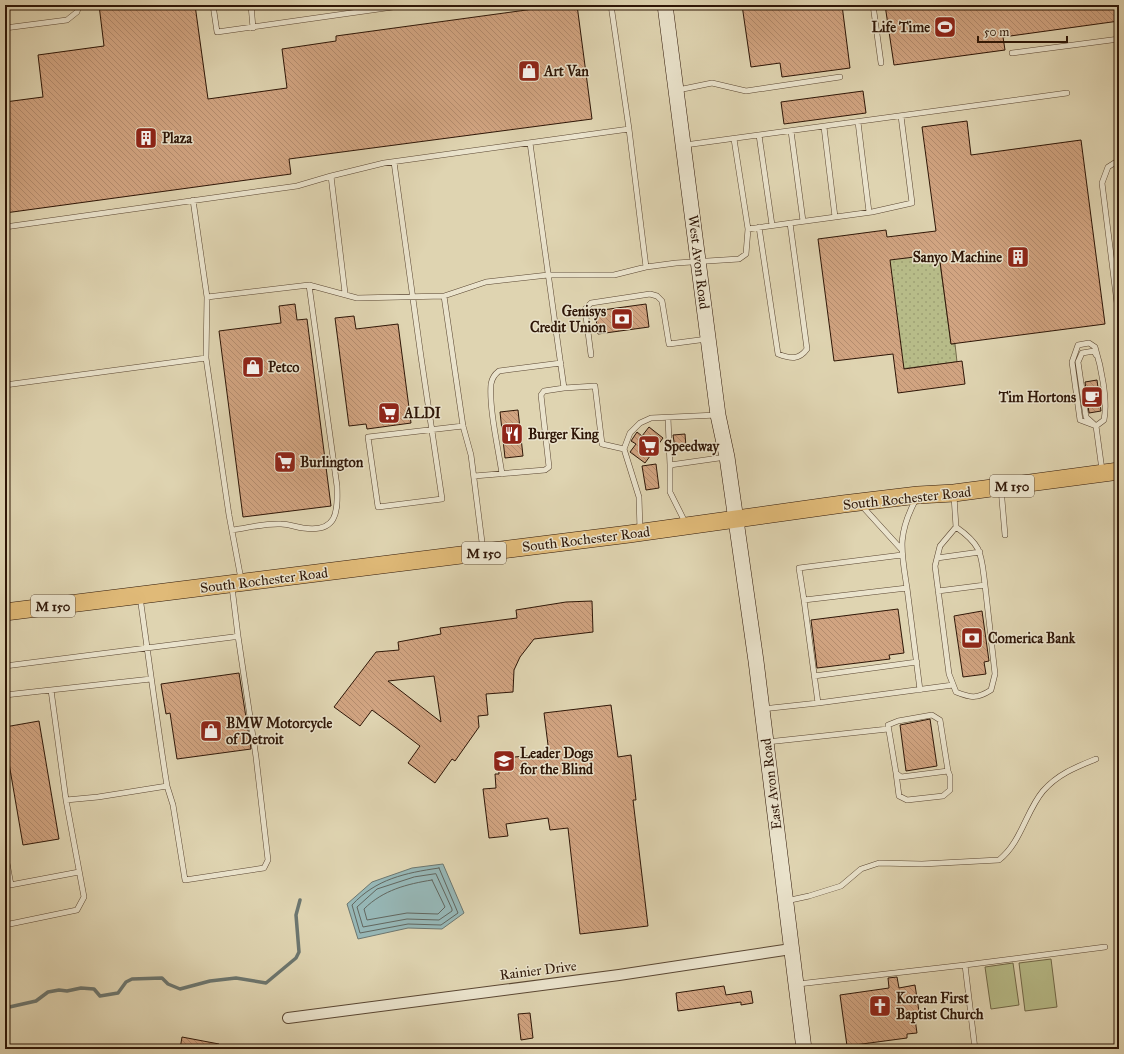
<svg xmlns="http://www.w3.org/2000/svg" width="1124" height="1054" viewBox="0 0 1124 1054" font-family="'IM FELL Great Primer',serif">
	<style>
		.grass { fill: url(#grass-dots); stroke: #726848 }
		.park { fill: #b7bb88; stroke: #726848 }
		.water { fill: #96b6b5; stroke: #6c766f }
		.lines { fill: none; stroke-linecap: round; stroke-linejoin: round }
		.shore { stroke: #62665e; stroke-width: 1 }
		.stream { stroke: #6c766f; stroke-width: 3.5 }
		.building { fill: url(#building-back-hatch); stroke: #2e1607; fill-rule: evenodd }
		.lane-casing { stroke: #5a4632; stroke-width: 6 }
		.street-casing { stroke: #5a4632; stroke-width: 12 }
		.secondary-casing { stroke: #2e1607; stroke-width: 16 }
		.primary-casing { stroke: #2e1607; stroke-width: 18 }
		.lane { stroke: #eae3cc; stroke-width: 5 }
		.street { stroke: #eae3cc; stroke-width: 10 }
		.secondary { stroke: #eae3cc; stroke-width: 15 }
		.primary { stroke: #e0ba78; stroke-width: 17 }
		.labels { text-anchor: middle; stroke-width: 3; stroke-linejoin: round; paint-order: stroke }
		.shield { fill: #eae3cc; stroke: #665442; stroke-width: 1 }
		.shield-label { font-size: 13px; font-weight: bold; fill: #2e1607 }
		.poi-label { font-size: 14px; font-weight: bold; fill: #2e1607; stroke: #eae3cc; text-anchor: start }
		.street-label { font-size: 14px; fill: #2e1607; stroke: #eae3cc }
	</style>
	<defs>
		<pattern id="grass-dots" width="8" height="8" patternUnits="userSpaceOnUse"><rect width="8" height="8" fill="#b7bb88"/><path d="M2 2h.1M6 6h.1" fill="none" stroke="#9ea074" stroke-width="1.8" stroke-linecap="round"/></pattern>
		<pattern id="building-back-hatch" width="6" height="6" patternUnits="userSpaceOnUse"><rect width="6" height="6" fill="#d1a481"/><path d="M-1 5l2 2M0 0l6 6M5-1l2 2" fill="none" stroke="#b48c6e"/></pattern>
	</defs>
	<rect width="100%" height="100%" fill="#dfd4b1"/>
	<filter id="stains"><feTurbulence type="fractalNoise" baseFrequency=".005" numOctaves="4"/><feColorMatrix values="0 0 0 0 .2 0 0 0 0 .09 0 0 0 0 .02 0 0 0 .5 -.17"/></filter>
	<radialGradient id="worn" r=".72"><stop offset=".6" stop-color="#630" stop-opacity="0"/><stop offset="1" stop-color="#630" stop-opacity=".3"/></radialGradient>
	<path class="grass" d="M938,248L951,344H955L957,362L900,369L889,254Z"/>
	<path class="park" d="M1051,959L1057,1007L1025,1011L1019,963Z
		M1013,963L1019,1005L991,1009L985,967Z"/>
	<path class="water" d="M443,864L464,913L442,929L408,928L358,939L347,904L372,882L412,868Z"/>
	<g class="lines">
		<path class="shore" d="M439,868L458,913L441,925L408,924L360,933L352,905C376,879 405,873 439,868Z
			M436,874L452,909V911L439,920L407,919L363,927L357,907L377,889L414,877Z
			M432,880L445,907L438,914L407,913L367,920L364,909C383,890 407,884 432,880Z"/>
		<path class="stream" d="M5,1008L36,1001L48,992L59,990L67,991L81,988L94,989L100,996L118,993L126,982L132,979L162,978L168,984L180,989L210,981L236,978L266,983L296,958L299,952L296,915L300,900"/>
	</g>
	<path class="building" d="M99,5H195L208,99L287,88L282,49L336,41V36L563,5H577L592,119L289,159L291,174L5,213V102L43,97L38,55L104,46Z
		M742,5H842L850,68L782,77L780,63L751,67Z
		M885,5H1116L1119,21L1003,37L1005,50L894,65Z
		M863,91L866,113L784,124L781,102Z
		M967,121L971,155L1081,140L1105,324L951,344L939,254L890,260L904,369L962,361L965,384L898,393L893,354L834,361L818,239L886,230L887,237L936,231L922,127Z
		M295,304L297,320L307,319L331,506L243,517L219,331L281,323L279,306Z
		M646,304L649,327L598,334L595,311Z
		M354,316L356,329L398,324L411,423L367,429L366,424L349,426L335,318Z
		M1097,380L1101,411L1089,413L1085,382Z
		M518,410L523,456L505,458L500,412Z
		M649,427L663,438L645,463L630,452L636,444L631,441L637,432L642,436Z
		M685,434L686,447L675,448L673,435Z
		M656,464L659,488L646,490L642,466Z
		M592,601L593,632L534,639L520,657L514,670L513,692L486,694L488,715L478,716L479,727L455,761L452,759L435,783L408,763L420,746L395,727L372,710L360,726L334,707L376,652L399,650L398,642L441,634L440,628L517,618L516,610L566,602ZM434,676L441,722L388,681Z
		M898,609L904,653L889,655L890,659L817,668L811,620Z
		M982,611L989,661L984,662L986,674L963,677L954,616Z
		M239,673L251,749L177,759L170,713L166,714L161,684Z
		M611,705L618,757L631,755L636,800H633L648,926L580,934L568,828L550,830L548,818L506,824L508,836L489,838L483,789L496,788L495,774H499L498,759L549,753L544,713Z
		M930,719L937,766L906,771L900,725Z
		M39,721L59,839L23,845L5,740V727Z
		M897,977L899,988L915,985L920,1018L915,1019L917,1033L907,1034V1038L847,1046L840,995L889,988L888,978Z
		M724,986L726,995L751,991L753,1003L741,1005V1002L678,1011L676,993Z
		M530,1013L533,1038L521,1040L518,1014Z
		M182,1037L219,1044V1049H180Z"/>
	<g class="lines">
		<g class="lane-casing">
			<path id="lane" d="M213,5L217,32L407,5
				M251,5L253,28
				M873,5L881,63
				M5,28L67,20L77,12L79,5
				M1012,53L1119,39
				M678,90L712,83L746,91L840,77
				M858,122L869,212
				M824,127L835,217
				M629,129L646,267
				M791,131L803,221
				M759,135L772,225
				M685,145L1067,93
				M1119,160L1108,167L1102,183L1119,319
				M394,162C409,274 425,387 442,499L378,507L368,437L463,426
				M193,200L207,297
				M5,227L297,186L331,176
				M759,227L778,354C791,359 799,360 807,349L790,223
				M748,229L872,212L912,203L901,116
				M345,293L331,176L384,163L629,129L611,5
				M444,296L463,426L471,455L483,550
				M1089,343L1095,347C1101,366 1108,400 1104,420L1096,426L1080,420L1072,362L1078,345Z
				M591,355L585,309L591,303L650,294L657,296L662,301L669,344L707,339
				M1096,355L1094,351L1082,353L1078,362L1086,417L1096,426L1102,470
				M206,358L229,515L241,579
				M5,385L206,358L207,297L309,285L357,298L444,296L486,282L548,275H614L646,267L676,263L739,259L746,254L748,229L734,139
				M564,388L595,386L602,444L624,449
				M668,418L670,465L726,457
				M670,465V492L686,524
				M502,474C498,447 489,409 491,384C492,378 495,374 499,371L561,363
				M474,476L545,470L549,467L541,395L544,391L564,388L530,143
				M1001,488L1005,535
				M954,496L956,527L940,546L935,566L949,674L956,692C971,698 977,699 991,690L995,674L985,585
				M862,506L902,550
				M232,530C248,528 265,523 281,524C288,524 296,527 303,528C337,533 338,513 337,486L309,285
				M640,530L639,497L624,449L630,433L640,423L651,418L717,415
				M937,558L980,552
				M232,587L238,636
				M907,588L920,690
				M938,591L985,585C981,554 983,546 956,527
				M804,600L799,568L902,555
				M5,666L233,637L238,636L256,757L268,860L264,868L185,880L173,805L167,786C157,723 149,660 140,597
				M814,676L917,662
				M51,690L66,800L98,797L167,786
				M5,695L151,679
				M818,703L953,685
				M762,709L818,703L804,600L907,588C901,550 897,535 916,499
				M932,715L940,720L948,771L901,777L896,773L888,725L898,721Z
				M767,742L888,729
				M896,773L899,796L907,800L943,796L950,790V776L948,771
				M5,852L11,885
				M5,886L79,872
				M786,901L809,896L841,886L861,869L879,863L922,864L999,860C1021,843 1026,811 1043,791C1058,774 1076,767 1096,759
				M5,925L77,910L84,897L66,800
				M965,965L1105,947
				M798,984L965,965L975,1049"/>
		</g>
		<g class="street-casing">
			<path id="street" d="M288,1018L619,975L791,949"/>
		</g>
		<g class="secondary-casing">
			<path id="secondary" d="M665,5L718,415L727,457L756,661L804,1049"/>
		</g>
		<g class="primary-casing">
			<path id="primary" d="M5,612L629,534L843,504L918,495L954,493L1119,471"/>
		</g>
		<use href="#lane" class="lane"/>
		<use href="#street" class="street"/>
		<use href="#secondary" class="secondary"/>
		<use href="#primary" class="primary"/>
	</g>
	<defs>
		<g id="stadium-square" transform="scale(1.15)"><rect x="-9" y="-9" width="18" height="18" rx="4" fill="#8f2418" stroke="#eae3cc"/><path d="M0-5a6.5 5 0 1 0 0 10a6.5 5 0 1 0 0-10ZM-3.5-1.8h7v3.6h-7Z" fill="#fff"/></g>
		<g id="shop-square" transform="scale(1.15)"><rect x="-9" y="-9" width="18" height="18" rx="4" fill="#8f2418" stroke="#eae3cc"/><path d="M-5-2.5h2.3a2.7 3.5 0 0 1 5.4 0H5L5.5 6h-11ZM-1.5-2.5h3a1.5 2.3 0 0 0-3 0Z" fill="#fff"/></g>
		<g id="building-square" transform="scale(1.15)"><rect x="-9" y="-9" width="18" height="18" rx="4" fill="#8f2418" stroke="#eae3cc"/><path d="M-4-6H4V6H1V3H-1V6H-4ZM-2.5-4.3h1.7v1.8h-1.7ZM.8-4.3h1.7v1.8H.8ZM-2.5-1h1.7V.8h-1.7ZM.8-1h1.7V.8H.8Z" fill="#fff"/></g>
		<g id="bank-square" transform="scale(1.15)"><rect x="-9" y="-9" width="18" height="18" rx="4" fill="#8f2418" stroke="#eae3cc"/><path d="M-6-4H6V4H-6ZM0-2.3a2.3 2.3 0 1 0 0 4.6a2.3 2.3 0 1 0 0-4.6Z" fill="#fff"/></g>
		<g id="cafe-square" transform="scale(1.15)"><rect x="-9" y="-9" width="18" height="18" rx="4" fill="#8f2418" stroke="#eae3cc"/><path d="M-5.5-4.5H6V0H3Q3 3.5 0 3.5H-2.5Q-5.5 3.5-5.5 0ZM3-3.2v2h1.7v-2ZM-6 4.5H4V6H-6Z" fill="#fff"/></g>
		<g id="supermarket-square" transform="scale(1.15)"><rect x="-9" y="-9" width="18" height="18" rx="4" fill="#8f2418" stroke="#eae3cc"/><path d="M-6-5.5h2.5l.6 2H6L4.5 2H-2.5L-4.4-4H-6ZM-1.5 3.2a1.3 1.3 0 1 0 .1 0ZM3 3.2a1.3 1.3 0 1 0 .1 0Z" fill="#fff"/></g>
		<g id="restaurant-square" transform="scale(1.15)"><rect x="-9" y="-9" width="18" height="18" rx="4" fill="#8f2418" stroke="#eae3cc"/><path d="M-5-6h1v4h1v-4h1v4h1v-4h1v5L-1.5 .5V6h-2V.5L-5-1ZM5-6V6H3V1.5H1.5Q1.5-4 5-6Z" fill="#fff"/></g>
		<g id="school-square" transform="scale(1.15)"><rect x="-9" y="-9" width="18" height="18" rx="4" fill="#8f2418" stroke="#eae3cc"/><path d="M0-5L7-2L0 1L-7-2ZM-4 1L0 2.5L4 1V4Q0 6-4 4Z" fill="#fff"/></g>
		<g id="church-square" transform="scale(1.15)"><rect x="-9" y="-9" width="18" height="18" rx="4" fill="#8f2418" stroke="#eae3cc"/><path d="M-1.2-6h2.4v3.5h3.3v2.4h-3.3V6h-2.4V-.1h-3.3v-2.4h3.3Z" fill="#fff"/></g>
	</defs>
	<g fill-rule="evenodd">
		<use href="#stadium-square" x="945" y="27"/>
		<use href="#shop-square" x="529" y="71"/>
		<use href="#building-square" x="146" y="138"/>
		<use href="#building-square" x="1018" y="257"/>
		<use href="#bank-square" x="622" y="319"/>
		<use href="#shop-square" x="253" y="367"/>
		<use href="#cafe-square" x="1092" y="397"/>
		<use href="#supermarket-square" x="389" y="413"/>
		<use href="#restaurant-square" x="512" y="434"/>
		<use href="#supermarket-square" x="649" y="446"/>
		<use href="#supermarket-square" x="285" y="462"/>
		<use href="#bank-square" x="972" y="638"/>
		<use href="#shop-square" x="211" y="731"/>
		<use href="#school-square" x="504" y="761"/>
		<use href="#church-square" x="880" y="1006"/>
	</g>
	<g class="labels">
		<g class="shield">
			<rect x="990" y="475" width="44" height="22" rx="3"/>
			<rect x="462" y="542" width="44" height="22" rx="3"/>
			<rect x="31" y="595" width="44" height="22" rx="3"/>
		</g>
		<g class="shield-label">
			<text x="1012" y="491">M 150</text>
			<text x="484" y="558">M 150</text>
			<text x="53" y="611">M 150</text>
		</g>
		<g class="poi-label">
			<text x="930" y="32" text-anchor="end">Life Time</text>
			<text x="544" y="76">Art Van</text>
			<text x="162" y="143">Plaza</text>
			<text x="1002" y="262" text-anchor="end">Sanyo Machine</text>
			<text x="606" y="316" text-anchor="end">Genisys<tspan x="606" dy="16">Credit Union</tspan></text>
			<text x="268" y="372">Petco</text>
			<text x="1076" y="402" text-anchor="end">Tim Hortons</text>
			<text x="404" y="418">ALDI</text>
			<text x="528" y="439">Burger King</text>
			<text x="664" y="451">Speedway</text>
			<text x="300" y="467">Burlington</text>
			<text x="988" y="643">Comerica Bank</text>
			<text x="226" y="728">BMW Motorcycle<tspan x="226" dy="16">of Detroit</tspan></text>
			<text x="520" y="758">Leader Dogs<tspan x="520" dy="16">for the Blind</tspan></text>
			<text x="896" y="1003">Korean First<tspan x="896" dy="16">Baptist Church</tspan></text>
		</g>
		<g class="street-label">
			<text transform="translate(699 262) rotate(83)" y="5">West Avon Road</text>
			<text transform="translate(907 498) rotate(-6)" y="5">South Rochester Road</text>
			<text transform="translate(586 539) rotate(-7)" y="5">South Rochester Road</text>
			<text transform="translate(264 580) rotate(-7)" y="5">South Rochester Road</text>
			<text transform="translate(771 784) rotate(-97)" y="5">East Avon Road</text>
			<text transform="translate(538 970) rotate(-7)" y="5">Rainier Drive</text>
		</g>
	</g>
	<rect width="1124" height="1054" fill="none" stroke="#dfd4b1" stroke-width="20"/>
	<rect x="6" y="6" width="1112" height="1042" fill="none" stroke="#2e1607" stroke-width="2"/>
	<rect x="10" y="10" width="1104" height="1034" fill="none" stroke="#2e1607"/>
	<path d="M978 36v6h89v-6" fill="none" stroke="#2e1607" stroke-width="2"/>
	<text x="984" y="36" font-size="12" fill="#2e1607" stroke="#eae3cc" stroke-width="3" paint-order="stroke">50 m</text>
	<rect width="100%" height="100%" filter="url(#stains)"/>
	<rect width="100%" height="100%" fill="url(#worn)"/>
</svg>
